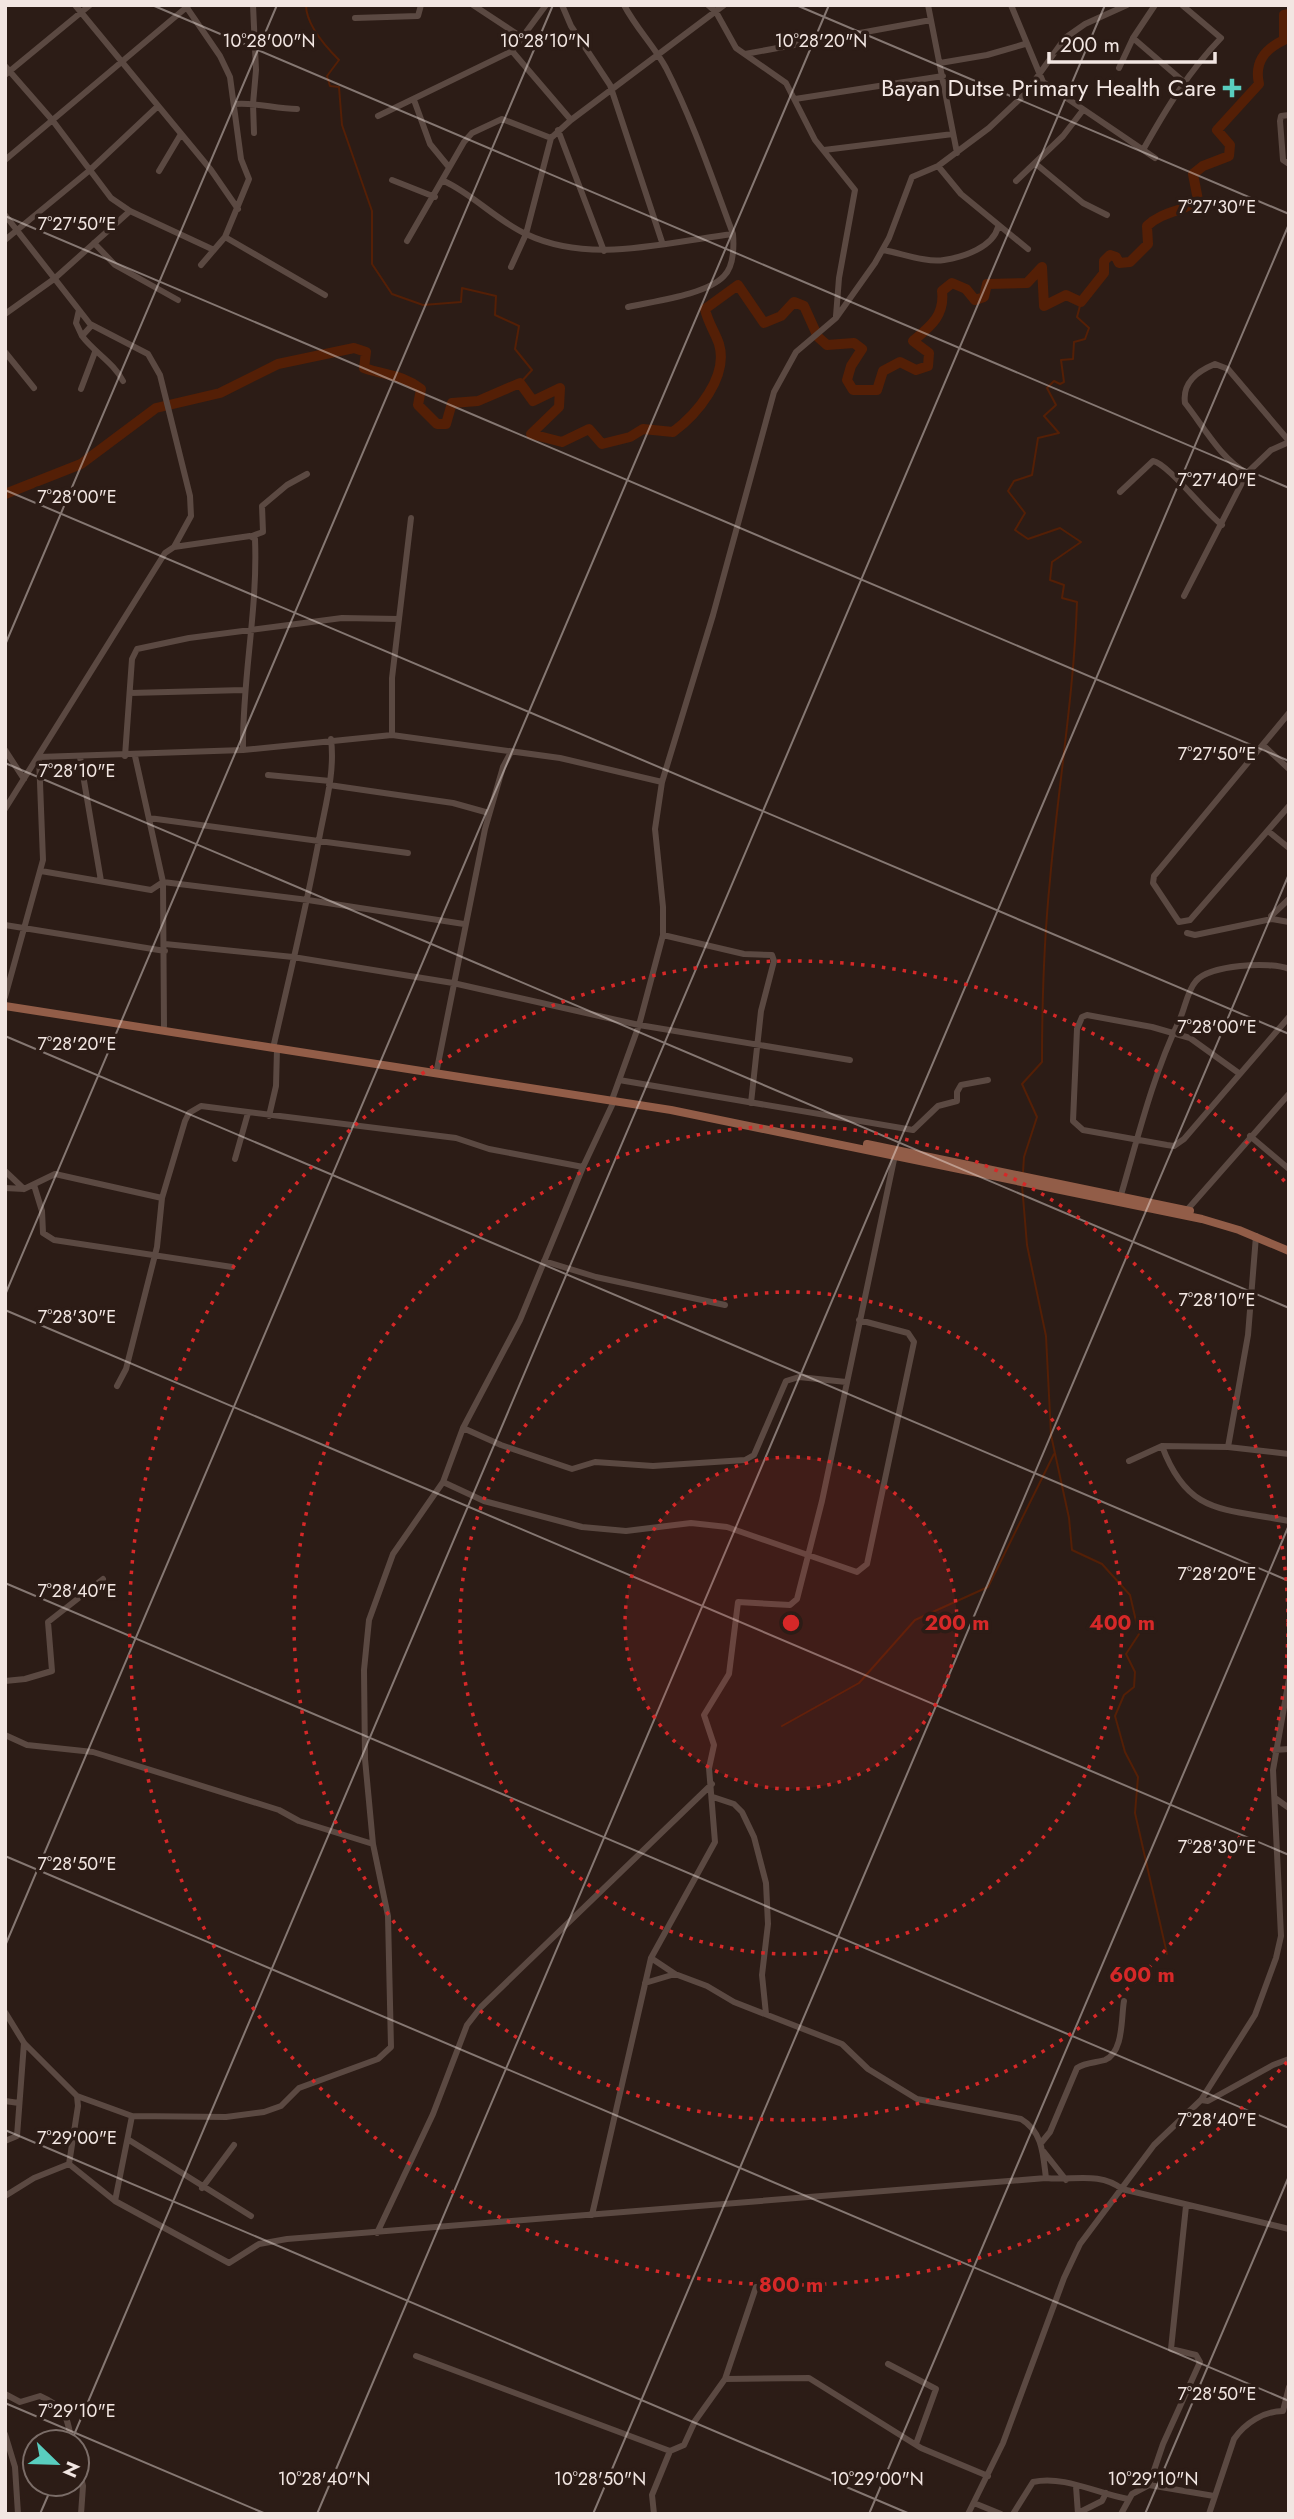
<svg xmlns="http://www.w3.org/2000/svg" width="1294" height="2519" viewBox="0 0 1294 2519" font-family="Jost,sans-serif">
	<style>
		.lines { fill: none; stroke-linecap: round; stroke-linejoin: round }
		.stream { stroke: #541f06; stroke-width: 2 }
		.river { stroke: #541f06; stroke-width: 10 }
		.minor { stroke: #5b4942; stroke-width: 6 }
		.major { stroke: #925d48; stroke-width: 8 }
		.ticks { fill: none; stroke: #f2e6e2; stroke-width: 2; stroke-opacity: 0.45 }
		.ring { fill: none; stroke: #d62828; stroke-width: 3.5; stroke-dasharray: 3.5 7 }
		.poi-dot { fill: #59cebf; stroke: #2c1c16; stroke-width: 2.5 }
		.labels { text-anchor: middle; stroke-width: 7; stroke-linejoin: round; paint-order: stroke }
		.poi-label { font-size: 24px; fill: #f2e6e2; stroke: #2c1c16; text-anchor: end }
		.ticks-label { font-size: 18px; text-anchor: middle; fill: #f2e6e2; stroke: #2c1c16; stroke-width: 7; stroke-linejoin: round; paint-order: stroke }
		.centre { fill: #d62828; stroke: #2c1c16; stroke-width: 3.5 }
		.ring-label { font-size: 21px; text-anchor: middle; font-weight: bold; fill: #d62828; stroke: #2c1c16; stroke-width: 7; stroke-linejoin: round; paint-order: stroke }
	</style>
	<rect width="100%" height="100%" fill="#2c1c16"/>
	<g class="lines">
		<path class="stream" d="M306,5C306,25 326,47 339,60L327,76L330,86L339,87L342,125L372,211V264L392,294L423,305L461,302L462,288L496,296L495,315L519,326L515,349L532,370L520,383
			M1023,1172L1024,1157L1037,1117L1022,1084L1042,1062C1042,1001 1044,940 1050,880C1058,787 1074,695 1077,602L1062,598L1064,585L1050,580L1052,562L1081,542L1060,528L1028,539L1015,530L1025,513L1008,491L1014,481L1032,475L1038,438L1059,433L1044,416L1056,405L1047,388L1054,381L1060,384L1064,382L1061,360L1073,359L1074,342L1085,339L1089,328L1077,317L1081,302
			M1022,1185L1027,1245L1046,1336L1051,1435L1069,1518L1072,1550L1102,1564L1130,1595L1139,1634L1126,1654L1135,1672L1134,1687L1124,1695L1115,1716L1125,1752L1138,1777L1135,1813L1167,1954
			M782,1726L859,1683L915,1620L988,1587L1054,1454"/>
		<path class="river" d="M5,494L81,464L156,408L220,393L278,364L354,348L366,352L364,368C387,376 401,374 421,389L418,405L437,424H446L452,403L478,401L520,383L533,401L560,388L559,407L531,434L562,442L589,429L602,444L630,437L643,429L673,432C696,415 729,377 719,344C715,332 708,323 705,309L738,285L764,323L781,316L794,302L804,306L818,337L827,345L854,343L862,349L851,366L847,380L853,390H877L883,371L900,362L916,370L928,366L929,353L913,341C931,326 945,315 942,291L952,283L966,289L975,300L984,297L987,284L1027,283L1042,267L1044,306L1066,295L1081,302L1104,273V261L1110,255L1116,257L1119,263L1130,262L1148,244L1147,226C1164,210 1184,212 1198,200L1193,174L1203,166L1229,156L1230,145L1217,130L1259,84C1254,62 1265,49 1284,40V15L1289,14"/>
		<path class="minor" d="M75,5L211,170L238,209
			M185,5L220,56L230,77L241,159L249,179L225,237L201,265
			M253,5L256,70L253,104L254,133
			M473,5L523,38
			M562,5L571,26L610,85L662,242
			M624,5C636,28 654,46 666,68C693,121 712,178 733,234C734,247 734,266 724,276C706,295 654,301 628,307
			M708,5L716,12L736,48L786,83L815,140L855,190L839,278L836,316
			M928,5L957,153
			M1011,5L1043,82L1155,158
			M355,18L418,16L421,5
			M1133,38L1184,82
			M512,51L571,120L724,5
			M745,54L931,20
			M940,63L987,55L1025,44
			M5,66L53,121L111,198L130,211L214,250
			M1119,68L1133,38L1155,5
			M5,75L90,5
			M795,99L943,76
			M414,100L430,144L448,166
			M235,104C255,102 276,109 297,109
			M1289,115L1281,116L1280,121L1283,160L1289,164
			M378,116L512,51L546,5
			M558,130L604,251
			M824,150L953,134
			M1143,150C1166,109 1189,71 1221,38L1182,5
			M5,160L188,6
			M1036,164L1083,203L1107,215
			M938,166L961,194L1028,249
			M159,171L181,134
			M392,180L435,197
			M444,181C474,195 496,220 526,234C591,265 666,242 733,234
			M1016,181L1063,136L1083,110
			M5,215L90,324L148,354L160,375L190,496L191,516L174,547
			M225,237L325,295
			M5,240L90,170L158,106
			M407,241L464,142L472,133L502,119L551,138L571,120
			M94,243L115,265L178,300
			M883,250C901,253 926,263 944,260C964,257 993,247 998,227
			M511,267L526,234L551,138
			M79,310L76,323L82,336
			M5,314L54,279L130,211
			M92,325L82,336C94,352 114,363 123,381
			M5,352L34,388
			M81,389L95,352
			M1247,473C1221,459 1204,427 1185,403C1182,382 1198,371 1215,364L1228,369L1289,441
			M1120,492L1153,461C1167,463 1205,512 1222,525
			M252,536L263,532L262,506L287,485L307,474
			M1184,596L1247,473L1271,450L1289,442
			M130,693L244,690
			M1289,713L1154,876L1153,883L1179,922L1190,920L1289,806
			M392,735V678L411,518
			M1263,745L1289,769
			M5,750L24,779
			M125,756L132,659L137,649L189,638L342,618L399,619
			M135,756L163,882L164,1026
			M80,757L101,881
			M268,775L330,781
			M329,785L453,803L489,813
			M5,809L165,553L174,547L250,536L255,539C258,610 242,679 243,750
			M149,818L408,853
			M1268,831L1289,848
			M41,871L151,890L163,882L308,900L464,924
			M1289,899L1271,916L1272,919L1289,922
			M5,925L165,951
			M1187,933L1195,935L1272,919
			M663,935L744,954L772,955L774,961L761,1011L751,1103
			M165,944L293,957L453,983L639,1025L850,1060
			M5,997L43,860L39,757L243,750L392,735L560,758L662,782
			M274,1044C290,974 307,905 320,834C326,803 335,771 331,739
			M437,1069L485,829L503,767L511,752
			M1240,1074L1190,1038L1152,1027L1087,1015L1082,1017L1077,1029L1073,1121L1083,1130L1167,1145L1174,1146L1184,1139L1289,1017
			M619,1080L913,1130L938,1106L957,1101V1092L961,1085L988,1080
			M613,1097L639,1025L663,935V907L655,829L662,782L713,615L774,392L796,352L836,318L875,263L889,238L912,177L938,166L989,128L1025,94L1065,38L1085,24L1127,5
			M269,1116L276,1086L277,1049
			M1250,1136L1289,1169
			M235,1159L248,1113
			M5,1171L24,1189
			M34,1185L42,1211L43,1233L54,1240L232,1267
			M5,1188L24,1189L55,1174L162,1198
			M1121,1195C1138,1137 1153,1075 1179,1021C1185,1009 1187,991 1196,981C1209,965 1270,961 1289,969
			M1187,1210L1289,1094
			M544,1261L596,1277L725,1305
			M117,1386L126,1369L157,1247L162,1198L185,1121L189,1113L201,1106L456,1138L489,1149L583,1167
			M463,1428L501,1445L572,1469L595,1462L653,1466L745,1460L754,1455L786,1381L799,1377L846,1382
			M1162,1446C1188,1516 1224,1508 1289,1521
			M1228,1447L1248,1335L1256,1236
			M1129,1461L1162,1446L1228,1447L1289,1454
			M443,1482L484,1501L582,1527L626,1531L691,1523L727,1527L857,1572L867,1564L914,1342L908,1333L859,1320
			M5,1681L25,1679L52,1671L48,1622L103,1579
			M5,1735L27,1745L93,1752L279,1810L299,1821L373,1844
			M1274,1750L1289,1749
			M713,1797L734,1804L742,1812L754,1837L766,1883L768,1924L762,1975L766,2014
			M1275,1798L1289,1808
			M651,1958L675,1974L707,1986L734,2002L842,2044L868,2069L917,2099L1021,2119C1043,2132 1043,2155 1046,2178
			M645,1983L675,1974
			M5,2012L24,2043L77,2096L78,2106L69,2164L115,2201L229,2263L259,2244L287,2239L1046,2178C1072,2181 1099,2171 1122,2189L1289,2229
			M77,2096L132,2116L226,2117L264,2112L281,2106L299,2088L378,2059L391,2047L388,1916L373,1844L365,1759L364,1670L369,1620L393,1554L443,1482L463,1428L520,1320L583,1167L614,1101
			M1201,2100L1208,2101L1273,2065L1289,2059
			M5,2101L19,2103
			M129,2140L251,2216
			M5,2141L17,2136L24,2043
			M1041,2143L1050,2132L1077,2068C1086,2062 1095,2063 1105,2060C1124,2052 1121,2017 1124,2001
			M1044,2152L1066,2180
			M202,2188L234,2145
			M5,2196L34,2178L69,2164
			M115,2201L132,2116
			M592,2215L651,1958L715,1842L709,1768L714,1745L704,1715L729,1674L738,1602L790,1605L797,1599L822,1501L895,1155
			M377,2233L433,2114L467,2025L481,2007L712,1784
			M416,2356L670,2451
			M888,2364L936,2389L916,2444
			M725,2379L809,2378L921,2448L988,2476
			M5,2394L20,2402L40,2396C67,2408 66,2415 72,2442
			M5,2434L15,2467L18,2514
			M77,2461L83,2486L81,2514
			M1149,2485L1214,2496
			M1076,2486L1078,2514
			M974,2503L1001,2514
			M1078,2513L1102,2501L1106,2493
			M654,2514L652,2495L670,2451L684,2445L695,2421L725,2379L756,2287
			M968,2514L1003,2443L1064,2278L1080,2244L1154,2145L1201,2100L1255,2015L1276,1958L1281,1936L1273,1770L1289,1679
			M1013,2514L1033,2482C1064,2475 1098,2494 1128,2499
			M1121,2514L1132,2494L1149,2485L1163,2444L1200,2362L1196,2355L1171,2349L1186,2206
			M1209,2514L1234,2439C1245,2423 1264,2411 1283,2411L1289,2387"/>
		<path class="major" d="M5,1006L671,1110L1202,1219L1239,1230L1289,1251
			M867,1144L1190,1211"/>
	</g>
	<path class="ticks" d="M152,5L1289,488M796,5L1289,214M5,216L1289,761M5,490L1289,1034M5,645L277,5M5,763L1289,1308M5,1036L1289,1581M5,1295L553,5M5,1310L1289,1855M5,1583L1289,2128M5,1856L1289,2401M5,1946L829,5M5,2130L910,2514M5,2403L266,2514M71,2442L1105,5M40,2514L53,2484M317,2514L1289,224M593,2514L1289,874M869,2514L1289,1525M1145,2514L1289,2176"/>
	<circle cx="791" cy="1623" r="166" fill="#d62828" fill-opacity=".12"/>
	<g class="ring">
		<circle cx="791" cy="1623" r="166"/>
		<circle cx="791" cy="1623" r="331"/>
		<circle cx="791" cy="1623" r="497"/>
		<path d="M1287 2062A662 662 0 1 1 1287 1184"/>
	</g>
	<path class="poi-dot" d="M1228.5 77.5h7v7h7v7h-7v7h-7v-7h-7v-7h7z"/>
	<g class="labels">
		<g class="poi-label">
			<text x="1216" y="96">Bayan Dutse Primary Health Care</text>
		</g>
	</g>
	<g class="ticks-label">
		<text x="269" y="47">10°28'00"N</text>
		<text x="545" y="47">10°28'10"N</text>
		<text x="821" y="47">10°28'20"N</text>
		<text x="1217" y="213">7°27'30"E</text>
		<text x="77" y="230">7°27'50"E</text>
		<text x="1217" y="486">7°27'40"E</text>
		<text x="77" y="503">7°28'00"E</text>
		<text x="1217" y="760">7°27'50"E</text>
		<text x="77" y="777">7°28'10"E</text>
		<text x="1217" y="1033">7°28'00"E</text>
		<text x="77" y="1050">7°28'20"E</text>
		<text x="1217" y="1306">7°28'10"E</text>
		<text x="77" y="1323">7°28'30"E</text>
		<text x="1217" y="1580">7°28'20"E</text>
		<text x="77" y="1597">7°28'40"E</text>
		<text x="1217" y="1853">7°28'30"E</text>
		<text x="77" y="1870">7°28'50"E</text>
		<text x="1217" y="2126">7°28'40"E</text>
		<text x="77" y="2144">7°29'00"E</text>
		<text x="1217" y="2400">7°28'50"E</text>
		<text x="77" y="2417">7°29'10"E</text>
		<text x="324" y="2485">10°28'40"N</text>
		<text x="600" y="2485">10°28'50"N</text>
		<text x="877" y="2485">10°29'00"N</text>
		<text x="1153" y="2485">10°29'10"N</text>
	</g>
	<circle cx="791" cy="1623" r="10" class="centre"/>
	<g class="ring-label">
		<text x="957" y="1630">200 m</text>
		<text x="1122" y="1630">400 m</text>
		<text x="1142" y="1982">600 m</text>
		<text x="791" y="2292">800 m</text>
	</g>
	<rect width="1294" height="2519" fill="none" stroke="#f2e6e2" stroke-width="14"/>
	<g transform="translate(56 2463) rotate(113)"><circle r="33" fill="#2c1c16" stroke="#7b6d68" stroke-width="2"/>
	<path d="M0-5L12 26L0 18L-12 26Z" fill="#59cebf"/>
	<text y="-10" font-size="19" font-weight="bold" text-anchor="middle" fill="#f2e6e2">N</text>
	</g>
	<path d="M1049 52v10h166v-10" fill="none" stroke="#f2e6e2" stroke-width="3.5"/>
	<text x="1060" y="52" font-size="21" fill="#f2e6e2" stroke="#2c1c16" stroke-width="5" paint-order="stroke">200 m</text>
</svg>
